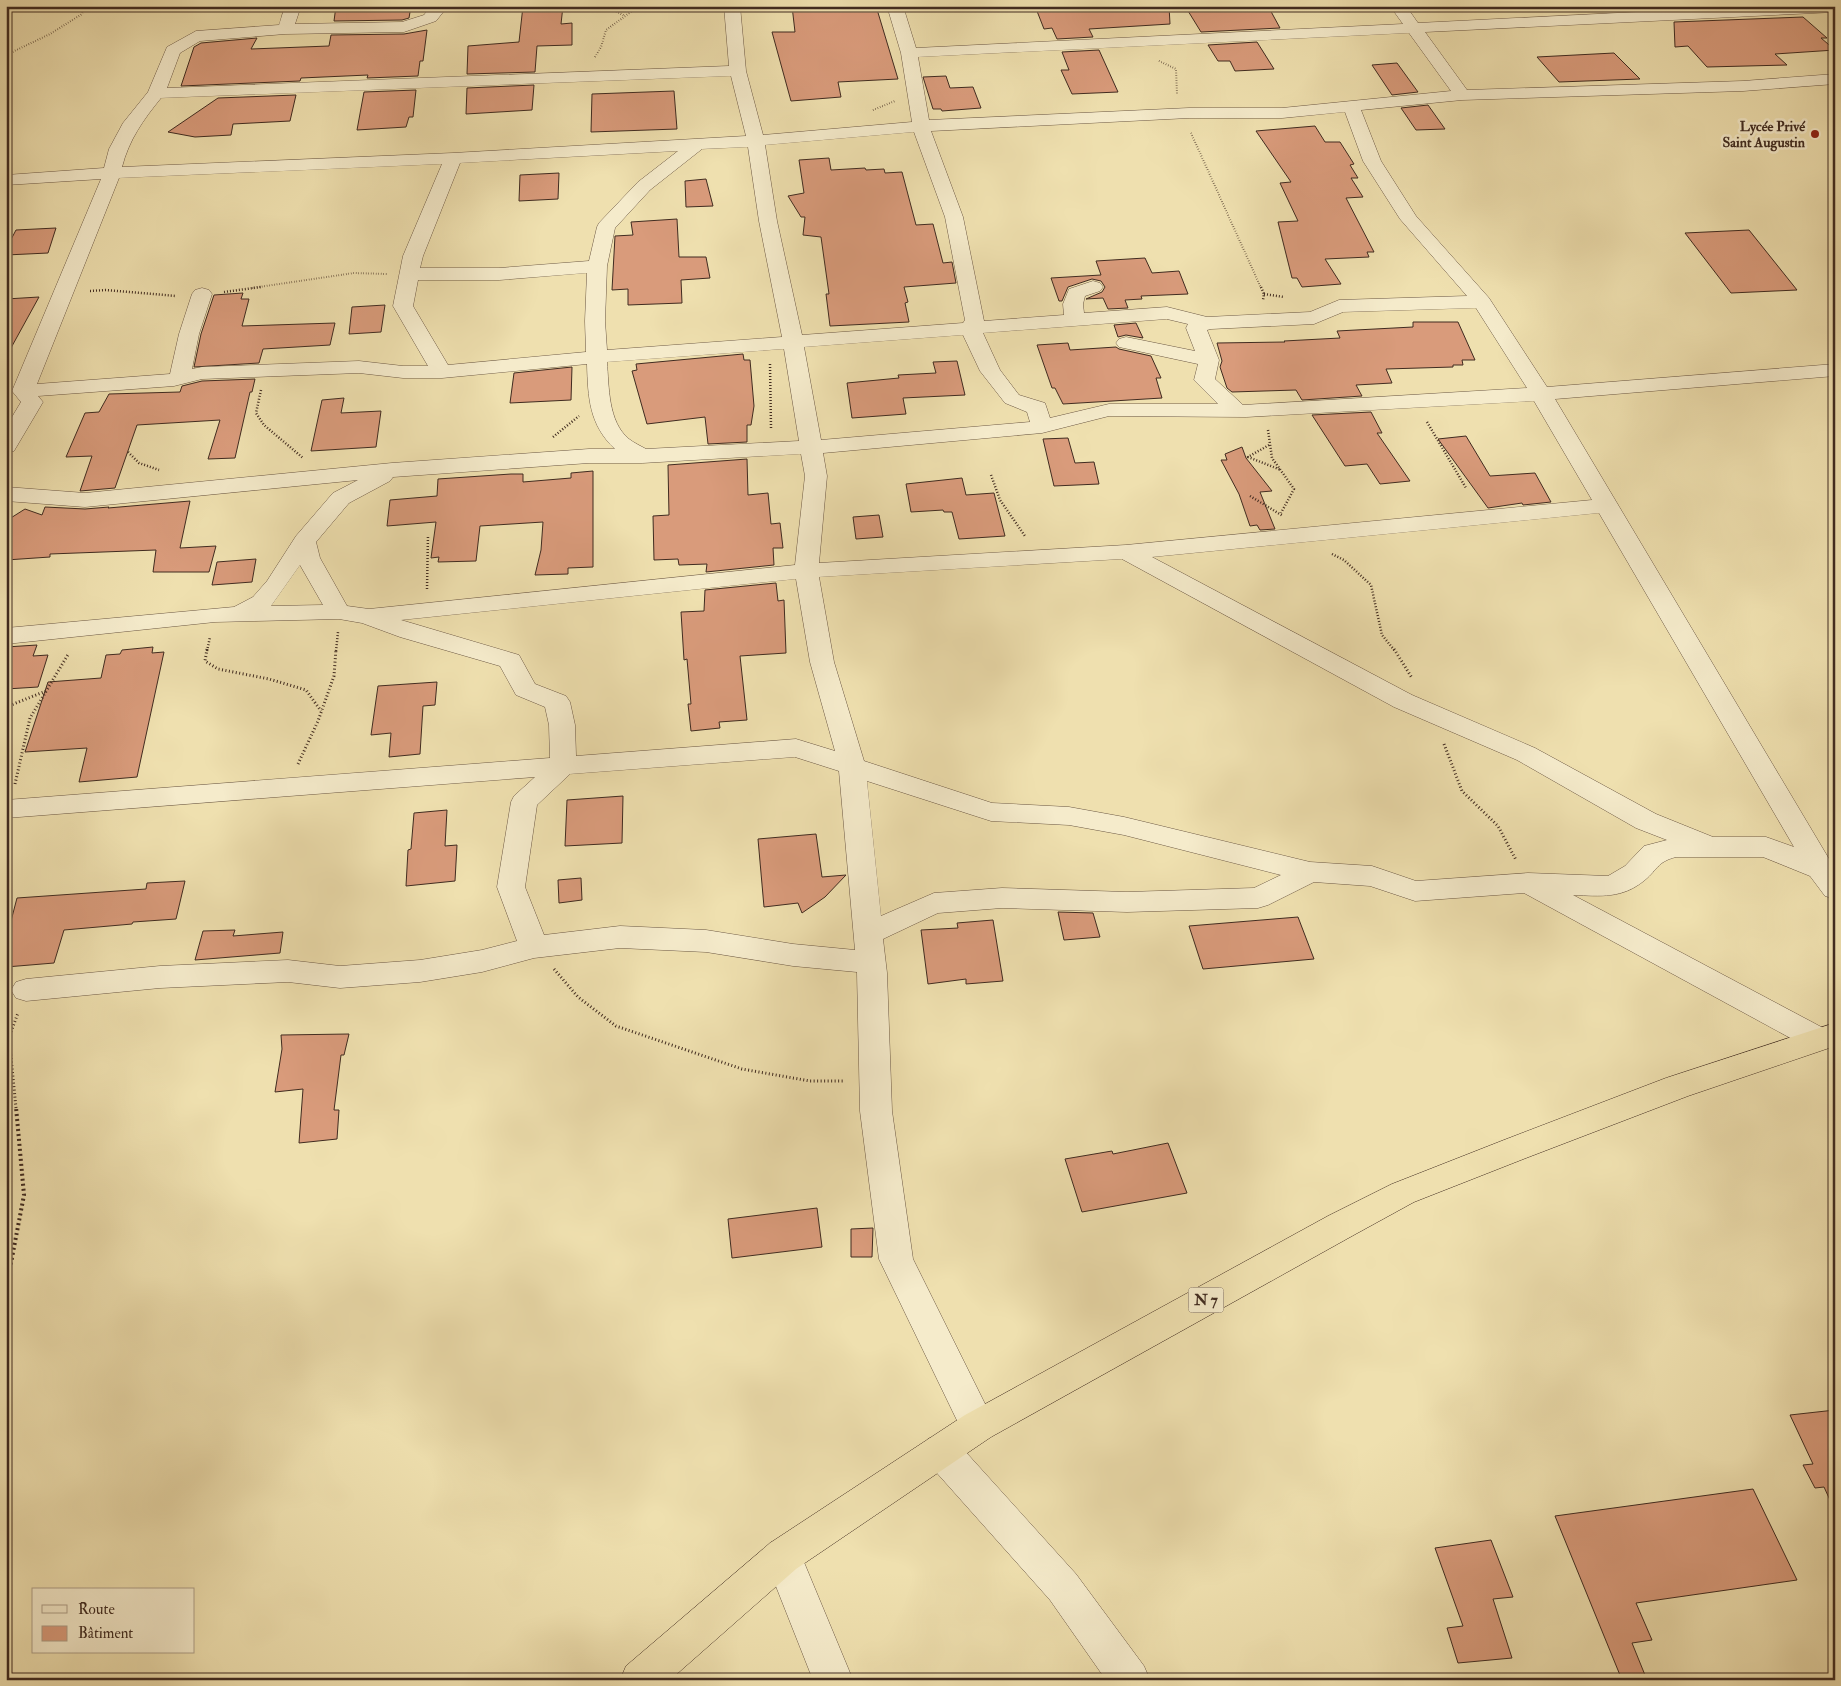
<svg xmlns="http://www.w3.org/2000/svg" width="1841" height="1686" viewBox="0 0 1841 1686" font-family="'IM FELL Double Pica',serif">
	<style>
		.building { fill: #d99b7b; stroke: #402b20 }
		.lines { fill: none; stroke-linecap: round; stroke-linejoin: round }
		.minor-casing { stroke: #6c5844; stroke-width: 1 }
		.highway-casing { stroke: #402b20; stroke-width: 1 }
		.path-far3 { stroke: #402b20; stroke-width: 2; stroke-dasharray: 0.5 2; stroke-linecap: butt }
		.path-far2 { stroke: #402b20; stroke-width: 2.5; stroke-dasharray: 1 2; stroke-linecap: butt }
		.path-far1 { stroke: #402b20; stroke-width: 3; stroke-dasharray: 1 2.5; stroke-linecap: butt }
		.path { stroke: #402b20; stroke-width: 4; stroke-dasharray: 2 3; stroke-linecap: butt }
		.minor { fill: #f5ebcb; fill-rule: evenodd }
		.highway { fill: #efe0af; fill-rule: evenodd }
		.poi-dot { fill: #8f2418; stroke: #f5ebcb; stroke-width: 2 }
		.labels { text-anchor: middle; stroke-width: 5; stroke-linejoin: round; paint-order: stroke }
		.far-poi-label { font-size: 14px; font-weight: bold; fill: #402b20; stroke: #f5ebcb; text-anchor: end }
		.shield { fill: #f5ebcb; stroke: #766553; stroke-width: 1 }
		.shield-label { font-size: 15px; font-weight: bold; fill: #402b20 }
	</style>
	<rect width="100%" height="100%" fill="#efe0af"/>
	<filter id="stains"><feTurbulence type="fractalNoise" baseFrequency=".004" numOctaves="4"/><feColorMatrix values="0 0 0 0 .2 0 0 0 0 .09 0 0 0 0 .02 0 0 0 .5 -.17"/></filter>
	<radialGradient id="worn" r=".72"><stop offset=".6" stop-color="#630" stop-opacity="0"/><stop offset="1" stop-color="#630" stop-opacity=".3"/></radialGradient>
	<path class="building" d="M336,6H411L409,18L402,20L334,21Z
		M523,6H563L561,24L572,23V45L537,46L535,72L467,74L468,46L519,42Z
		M792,6H876L898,79L838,82L841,97L791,101L772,32H795Z
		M1035,6H1169L1170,24L1089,29L1093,37L1057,39L1052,28L1044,29Z
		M1185,6H1268L1280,28L1201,32Z
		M1803,17L1827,38H1821L1835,50L1775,54L1787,65L1707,67L1688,46L1675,47L1674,22Z
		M427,30L423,61H420L418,76L367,78L368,75L301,78L300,81L181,86L194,47L201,43L257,38L251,49L329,46L331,35L404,34Z
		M1257,42L1274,69L1235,71L1230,61H1218L1208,45Z
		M1099,50L1118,92L1072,94L1061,70H1069L1062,52Z
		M1614,53L1640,79L1559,82L1537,57Z
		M1397,63L1418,92L1392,95L1372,65Z
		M946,76L950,88L973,87L981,108L942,111L941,109H933L923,77Z
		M534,85L532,110L466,114L467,88Z
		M416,90L413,117H409L406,127L357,130L364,92Z
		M674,91L677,129L591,132L592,94Z
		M296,95L290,121L233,124L231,135L195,137L168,132L218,98Z
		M1428,105L1445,129L1416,130L1401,108Z
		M1315,126L1325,142H1340L1354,164L1350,165L1358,178H1351L1363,197L1346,198L1374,252H1367L1369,257L1325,259L1341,284L1302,287L1297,278H1292L1278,222L1298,221L1280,183L1291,182L1256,131Z
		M829,158L831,170L865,168L866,170L884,169L885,173L902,172L916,225L933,224L943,263L952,262L956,283L904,287L908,302L905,303L909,322L830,326L826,294H829L821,237L803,235L805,217H801L788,196L804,193L799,160Z
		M559,173L558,199L519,201L520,175Z
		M706,179L713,206L686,207L685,181Z
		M677,219L679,257H706L710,278L681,280L682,303L628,305V289L612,290L615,236L633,235L631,222Z
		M56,228L48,253L6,255V249L16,230Z
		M1749,230L1797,290L1731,293L1685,233Z
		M1145,258L1152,273L1179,271L1188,294L1141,296L1142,299L1125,300L1128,308L1108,309L1103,298L1086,299L1102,292L1105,287L1101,281L1092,279L1068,287L1062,301H1059L1051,278L1101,275L1096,261Z
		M243,293L241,299H249L242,326L335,323L330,345L263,349L259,363L194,367L201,334L214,295Z
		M39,297L6,357V299Z
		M385,305L381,332L349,334L352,307Z
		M1413,322H1458L1475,360H1462L1463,365H1453V367L1386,369L1392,383L1356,385L1362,396L1302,400L1296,390L1232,392L1227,388L1220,367L1222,361L1217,343L1285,342L1284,341L1340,338L1337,331L1413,327Z
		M1136,323L1143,338L1126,335L1118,337L1114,325Z
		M1068,343L1070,350L1116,347L1119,349L1151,356L1161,378H1156L1162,398L1063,404L1055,388H1052L1037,345Z
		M743,354L744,360H750L754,406L751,425H747V442L708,444L705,417L647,424L632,371L637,370L636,364Z
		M957,361L965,395L903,398L906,414L852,418L847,383L899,378L898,375L936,373L933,362Z
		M572,367L571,400L510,403L514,373Z
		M255,379L252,392H250L235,458L208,459L220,420L137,425L115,488L80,491L92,456L66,457L85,413L99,412L109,394L180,392L182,386L202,381Z
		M344,398L341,413L381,411L376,447L311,451L322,400Z
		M1371,412L1382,433H1377L1410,481L1380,484L1367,464L1345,466L1312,415Z
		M1466,436L1490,476L1535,473L1551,502L1523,505L1522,503L1488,508L1438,439Z
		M1068,438L1075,463L1094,462L1099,484L1054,486L1043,439Z
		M1242,447L1246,458L1272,491L1260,492L1275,529L1260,530L1257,525L1250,526L1239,494L1221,460H1227L1225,454Z
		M747,459L748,495L768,493L771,524L780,523L783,548H773L774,565L706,572L707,564L679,565L678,559L654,560L653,516L669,515L668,465Z
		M593,471V567L568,568V574L535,575L541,550L543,522L480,526L476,561L438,562L439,557L431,558L436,522L387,526L390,500L437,496L438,479L511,474H523V482L571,478V473Z
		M962,478L966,495L994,493L1005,536L959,539L952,512H944L943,510L911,512L906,484Z
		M190,501L180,548L216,546L209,572H153L156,550L50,554V557L6,560V521L25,509L42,515L45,507L85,509L109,507L108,508Z
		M879,515L883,537L856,539L853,517Z
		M256,559L252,582L212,585L217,562Z
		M776,583L778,601L784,600L786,653L740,656L747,720L719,722L720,728L691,731L688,704H691L687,659L684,660L681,612L704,611L705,590Z
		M37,645L33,656L48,655L38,687L6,689V647Z
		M153,647L152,653L164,652L137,777L79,782L87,748L25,752L48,682L101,678L106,655L120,654L122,650Z
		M437,682L435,705L423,706L420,754L389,757L391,733L371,735L378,686Z
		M623,796L622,843L565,846L567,800Z
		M447,810L445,846L457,845L455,881L406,886L408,850L411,849L414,813Z
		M816,834L822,877L846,875L825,897L802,913L798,903L764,907L758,839Z
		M581,878L582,900L559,903L558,880Z
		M185,881L176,919L133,922L132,924L64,930L54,963L6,967V940L17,898L146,889L147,883Z
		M1058,912L1093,913L1100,937L1064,940Z
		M1298,917L1314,959L1203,969L1189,926Z
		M993,920L1003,981L966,984V979L928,984L921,930L958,928L957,923Z
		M235,930L233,936L283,932L280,953L195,960L203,931Z
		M349,1034L344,1055H341L334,1110H339L337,1139L299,1143L303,1089L275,1092L282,1049L281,1035Z
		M1168,1143L1187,1193L1082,1212L1065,1159L1112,1151L1113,1154Z
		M817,1208L822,1247L732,1258L728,1219Z
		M873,1228L872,1257H851V1229Z
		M1835,1410V1511L1824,1487L1815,1488L1803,1465L1813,1464L1790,1415Z
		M1753,1489L1797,1580L1636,1603L1652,1640L1632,1643L1647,1680H1622L1555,1516Z
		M1491,1540L1513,1597L1493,1599L1512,1658L1458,1663L1447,1628L1463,1626L1435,1548Z"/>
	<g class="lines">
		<g class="minor-casing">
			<path id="minor" d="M285,6H301L295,24L402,22L424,15L431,6H448L436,21L404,32L285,34L200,41L180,53L167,88L729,66L724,6H740L746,71L763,135L912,122L901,53L887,6H903L916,48L1403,24L1390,6H1406L1418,23L1755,6H1835V12L1425,32L1467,90L1743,81L1835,74V84L1743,91L1462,100L1361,110L1381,161L1416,216L1489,298L1547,387L1835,364V376L1555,399L1835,869V899L1825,896L1810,876L1763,857H1676C1657,862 1658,869 1645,880C1622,899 1601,896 1573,895L1827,1030L1831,1038L1827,1046L1816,1050L1805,1046L1524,893L1415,901L1370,886L1314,882L1268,905L1258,908L1127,912L1002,908L938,913L883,939L887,973L892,1111L913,1259L996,1426L991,1437L978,1442L965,1437L879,1259L860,1111L857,972L793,966L706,952L620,948L534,958L482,972L420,982L340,988L288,982L160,988L26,1001L16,998L11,990L16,982L26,979L160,966L288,960L340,966L420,960L482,950L517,941L497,887L511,802L514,796L535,777L6,818V800L550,758L549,725L545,707L516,695L500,666L400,637L362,623L339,619L215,622L6,644V628L234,607L253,597L267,581L296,536L333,493L358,480L85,507L6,501V487L85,493L392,463L589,449H615C589,425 588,397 587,364L442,378H403L359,373L202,379L174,386L38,396L43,402L14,451L6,452V427L21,402L12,391L101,179L6,185V175L104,168L109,149L123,123L148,92L167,47L196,31L279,25ZM1409,33L1451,91L1282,108H1189L929,120L918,57ZM731,76L746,136L453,153L122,167C129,140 143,120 161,98ZM1345,112L1363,161L1400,219L1467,296L1339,300L1310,312L1207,317L1167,307L1084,313L1083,304L1085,296L1100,291L1103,287L1100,283L1093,281L1069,289L1063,304L1064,315L984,321L963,217L931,131L1189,118H1282ZM914,132L945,217L965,320L963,323L802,335L777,221L765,145ZM748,147L759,221L782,337L607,350L605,321L607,266L615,228L650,190L702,149ZM678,151L638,182L599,223L597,227L589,261L499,268H420L423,256L460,163ZM442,164L403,256L393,306L428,366H403L359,361L202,367L192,369L199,334L212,294L209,290L202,288L195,290L192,294L179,334L170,374L37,384L119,178ZM587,273L585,321L586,352L448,365L413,306L418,280H499ZM1476,308L1527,388L1243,405L1215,379L1219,360L1207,330L1211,329L1314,324L1343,312ZM1167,319L1188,324L1186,328L1195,351L1126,337L1119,339L1116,343L1119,347L1198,364L1194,380L1218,404H1109L1050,418L1045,403L1019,395L1000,370L983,333ZM963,335L980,371L1005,403L1027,412L1030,422L821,440L804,347ZM784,349L799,441L646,449C641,446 634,443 629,439C608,422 609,387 607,362ZM1534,401L1592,500L1126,545L819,563L827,476L823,453L1042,433L1109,416L1246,417ZM801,454L805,476L795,565L369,609L347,606L320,558L316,542L349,503L390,481L393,477L589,463H642ZM1599,513L1794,847L1766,837H1713L1656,814L1535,748L1412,695L1152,557ZM1122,559L1394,707L1517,760L1636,828L1667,840L1644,846L1625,866L1608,876L1528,873L1416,881L1372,866L1310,862L1124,817L1069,807L992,803L864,761L834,662L819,577ZM300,565L323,605L271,606ZM796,579L810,662L835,751L796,739L576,756L575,725L570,702L566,696L535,684L519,655L401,620ZM795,757L839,771L855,950L793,944L706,930L620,926L544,935L525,887L537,805L570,774ZM867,781L991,821L1069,825L1124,835L1281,875L1254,888L1127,892L1002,888L934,893L881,916Z
				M941,1435L954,1439L1076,1574L1144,1666L1150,1680H1106L1050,1600L928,1463L923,1451L928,1439Z
				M783,1538L796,1543L853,1680H813L764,1556L770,1543Z"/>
		</g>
		<g class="highway-casing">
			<path id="highway" d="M1835,1023V1046L1688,1096L1526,1158L1414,1202L1352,1236L991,1437L796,1569L670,1680H620L626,1666L770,1543L965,1415L1328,1216L1392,1184L1504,1140L1666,1078Z"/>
		</g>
		<path class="path-far3" d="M605,6L625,16
			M6,55L50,34L82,14L84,6
			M595,57L601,47L606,30L639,6
			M1159,61L1176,69L1177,94
			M873,110L895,101
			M1191,133L1261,288
			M252,288L354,273L387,274"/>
		<path class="path-far2" d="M1261,287L1264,294L1263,300
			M90,291L106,290L176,296
			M224,292L261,287
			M1264,294L1284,297
			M770,364L771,428
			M261,390L256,413L264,425L303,458
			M1427,422L1466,488
			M1268,430L1272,458L1294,489L1281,513
			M553,437L579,416
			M1269,445L1248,457L1281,470
			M128,452L139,463L159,470
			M991,475L1000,500L1025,536
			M1250,496L1283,516
			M1332,554L1344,560L1371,585L1382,635L1395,651
			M427,589L428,535
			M207,651L210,637
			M336,651L338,632"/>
		<path class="path-far1" d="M207,649L205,661L218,669L269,679L306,690L321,711
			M1394,649L1412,678
			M6,707L46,691
			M1444,744L1462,791L1498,826L1516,860
			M298,764L318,721L334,676L336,649
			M15,784L30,718L69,653
			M554,969L578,997L616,1026L742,1069L810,1081H845
			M16,1108L9,1037L18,1013"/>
		<path class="path" d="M6,1289L24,1195L16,1107"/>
		<use href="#minor" class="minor"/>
		<use href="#highway" class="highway"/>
	</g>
	<circle class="poi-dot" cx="1815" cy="134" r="5"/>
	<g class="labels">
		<g class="far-poi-label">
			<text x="1805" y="131">Lycée Privé<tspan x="1805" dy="16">Saint Augustin</tspan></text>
		</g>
		<rect class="shield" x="1188.5" y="1287.5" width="35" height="25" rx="4"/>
		<g class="shield-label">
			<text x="1206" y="1305">N 7</text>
		</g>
	</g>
	<rect width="1841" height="1686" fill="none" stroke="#efe0af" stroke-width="25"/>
	<rect x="8" y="8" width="1826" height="1671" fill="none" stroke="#402b20" stroke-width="2.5"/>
	<rect x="12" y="12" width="1816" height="1661" fill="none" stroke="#402b20"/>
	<rect x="32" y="1588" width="162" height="65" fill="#f5ebcb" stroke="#ad9e87"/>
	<rect x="42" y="1605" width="25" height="8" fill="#f5ebcb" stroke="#ad9e87"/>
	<text x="78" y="1614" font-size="15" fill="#402b20">Route</text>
	<rect x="42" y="1626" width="25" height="15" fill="#d99b7b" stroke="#ad9e87"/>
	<text x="78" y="1638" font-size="15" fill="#402b20">Bâtiment</text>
	<rect width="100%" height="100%" filter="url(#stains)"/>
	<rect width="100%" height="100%" fill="url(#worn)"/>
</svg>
